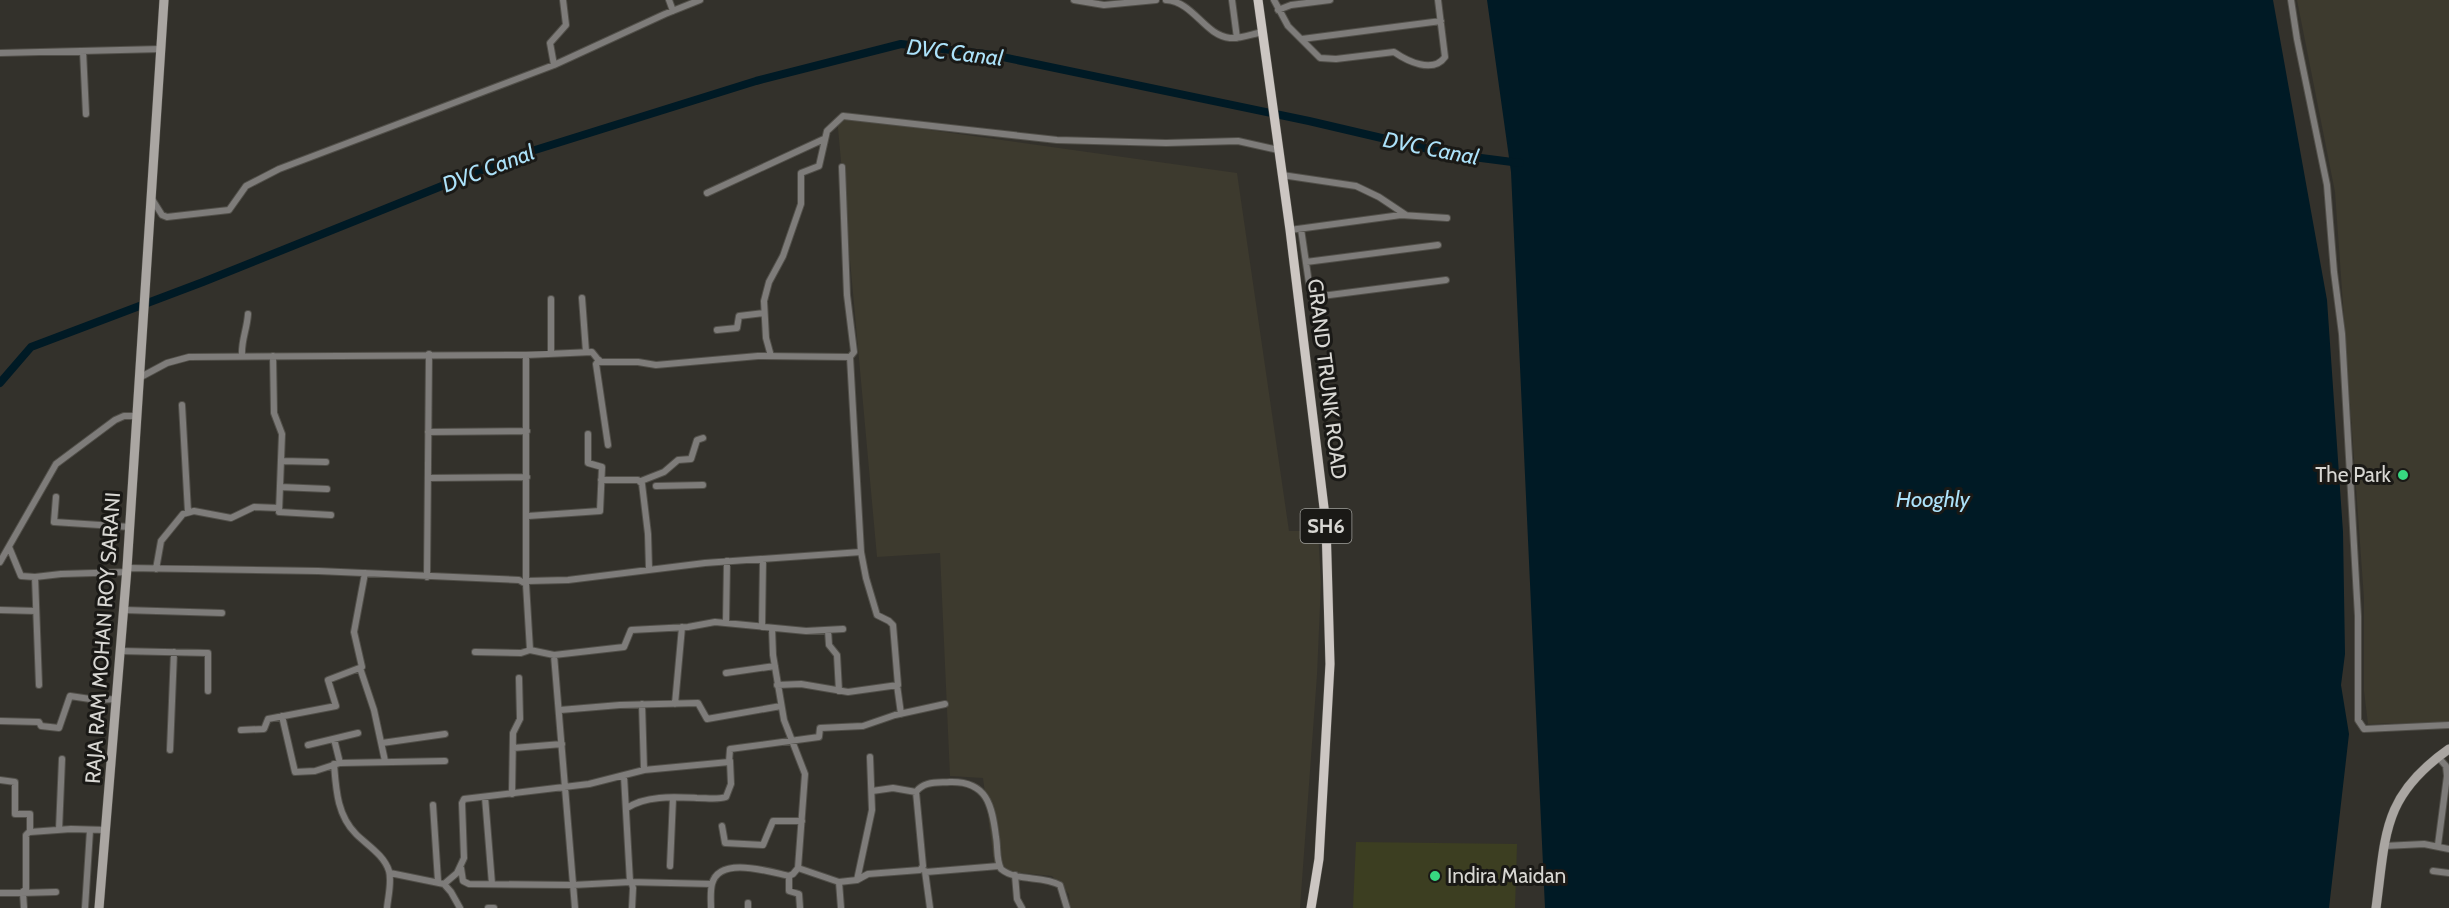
<svg xmlns="http://www.w3.org/2000/svg" width="2449" height="908" viewBox="0 0 2449 908" font-family="Cabin,sans-serif">
	<style>
		.built { fill: #3d3a2e }
		.green { fill: #3c3e21 }
		.water { fill: #001a25 }
		.lines { fill: none; stroke-linecap: round; stroke-linejoin: round }
		.canal { stroke: #001a25; stroke-width: 8 }
		.street-casing { stroke: #514f49; stroke-width: 8 }
		.secondary-casing { stroke: #514f49; stroke-width: 10 }
		.primary-casing { stroke: #514f49; stroke-width: 10 }
		.street { stroke: #7e7c7a; stroke-width: 6 }
		.secondary { stroke: #aaa6a2; stroke-width: 9 }
		.primary { stroke: #ccc6c2; stroke-width: 9 }
		.poi-dot { fill: #37d880; stroke: #1a1916; stroke-width: 2 }
		.labels { text-anchor: middle; stroke-width: 6; stroke-linejoin: round; paint-order: stroke }
		.shield { fill: #1a1916; stroke: #9f9e9a; stroke-width: 1.5 }
		.shield-label { font-size: 20px; font-weight: bold; fill: #d8d7d3 }
		.street-label { font-size: 21px; fill: #d8d7d3; stroke: #1a1916 }
		.poi-label { font-size: 21px; fill: #d8d7d3; stroke: #1a1916; text-anchor: end }
		.water-label { font-size: 22px; font-style: italic; fill: #ace2fa; stroke: #1a1916 }
	</style>
	<rect width="100%" height="100%" fill="#33312b"/>
	<path class="built" d="M2297,0H2449V722L2368,724L2364,691V599L2335,192Z
		M837,117L1237,173L1289,531H1318L1321,583L1317,675L1300,908H1070L1069,894L1052,876L995,870L983,778L950,776L940,553L877,557Z"/>
	<path class="green" d="M1356,842L1517,844L1515,908H1353Z"/>
	<path class="water" d="M1487,0H2273L2327,300L2343,532L2345,654L2341,685L2349,734L2329,908H1545L1511,172Z"/>
	<g class="lines">
		<path class="canal" d="M0,383L31,347L203,282L519,155L756,81L901,44L993,55L1309,121L1450,154L1520,163"/>
		<g class="street-casing">
			<path id="street" d="M669,0L673,11
				M1074,0L1104,5L1156,0
				M1166,0C1194,2 1204,35 1230,38C1240,39 1252,34 1263,32
				M1232,0L1237,38
				M1274,0L1288,26L1320,58L1336,59L1394,52C1407,61 1433,74 1445,57L1438,0
				M2291,0L2297,39L2327,185L2334,272L2342,334L2358,616V720L2364,729L2449,725
				M1278,10L1291,5L1330,0
				M1302,39L1441,21
				M83,51L86,114
				M0,53L161,49
				M554,65L550,43L566,25L563,0
				M842,167L847,295L854,352L850,357
				M1282,175L1356,186L1379,197L1406,215
				M707,193L824,139
				M152,199L162,215L167,217L229,210L246,186L279,169L554,65L665,14L700,0
				M1301,229L1310,290L1314,297L1446,280
				M1290,230L1401,215L1447,218
				M1306,262L1438,245
				M582,298L586,352
				M551,299V354
				M717,330L737,328L739,316L764,313
				M526,355V584
				M242,356C241,340 247,330 248,314
				M273,356L274,413L282,434L279,512L331,515
				M771,356L766,338L764,301L769,282L783,256L801,204V173L819,166L827,131L843,116L1057,140L1166,143L1238,141L1278,150
				M599,360L596,364L608,445
				M139,378L167,363L189,357L526,355L592,352L600,362H638L656,365L758,356L850,357L861,552L705,563L568,580L527,581
				M182,405L188,512
				M428,432L527,431
				M281,461L326,462
				M428,478L527,477
				M601,480H638L642,484L648,534L649,569
				M641,481L664,472L678,460L691,459L697,440L703,438
				M656,486L703,485
				M280,487L327,489
				M56,497L54,522L130,527
				M528,516L600,511L602,467L588,463V434
				M9,547L21,576L35,577
				M0,562L56,464L115,420L124,416H137
				M127,568L318,571L519,580L526,584L530,650L554,655L624,647L631,630L688,627L715,622L806,631L843,629
				M156,569L161,541L183,514L194,511L231,518L254,507L279,508
				M427,577L429,354
				M0,610L36,611
				M124,610L222,613
				M726,623L727,561
				M762,627L763,559
				M772,628L773,655L784,720L805,774L798,868L839,882L857,880L868,874L920,870L923,866L916,792C924,781 937,783 950,782C987,781 992,805 996,837C998,848 996,859 1001,869C1017,882 1042,875 1060,885L1067,908
				M828,630L829,645L837,655L839,691
				M120,651L208,653V691
				M475,652L521,653L530,650
				M554,655L575,908
				M360,668L374,710L385,761
				M726,673L775,666
				M39,685L35,577L61,574L127,572
				M777,685L801,684L848,692L898,685L893,625L889,621L877,615L866,578L861,552
				M897,685L901,714
				M642,704L644,770
				M675,704L682,627
				M560,710L620,705L698,703L707,719L781,706
				M282,716L295,772L315,771L340,763L445,761
				M0,721L39,722L41,726L59,728L70,696L97,700L116,699
				M241,730L264,729L268,719L336,706L328,680L362,667L354,632L365,573
				M334,739L340,763
				M382,743L445,734
				M308,745L358,733
				M513,748L562,744
				M170,750L174,652
				M334,764C336,789 337,815 356,834C367,845 384,855 389,871C392,882 388,897 387,908
				M0,780L15,782V814H30V832L71,829L106,830
				M872,791L893,788L916,792
				M512,794L513,733L520,719L519,678
				M485,797L492,884
				M433,805L438,881
				M627,808C646,795 675,797 697,798C707,798 717,800 726,797L731,784L730,761
				M722,826L725,843L763,845L773,821H802
				M59,830L62,759
				M2438,845L2447,776L2446,766L2438,757
				M2384,846L2424,844L2449,849
				M670,866L673,798
				M461,868L463,881L469,884L573,885L630,882L624,776
				M925,871L930,908
				M2433,871L2449,873
				M926,872L999,866
				M390,873L444,884L451,892L460,908
				M1015,875L1017,899L1022,908
				M789,876V891L799,894L800,908
				M857,880L872,810L870,757
				M631,881L633,888L632,908
				M629,882L712,884
				M839,882L841,908
				M444,884L457,873L464,858L462,803L464,799L589,784L644,770L729,762L730,749L819,737L820,728L863,726L895,715L945,704
				M0,893H21L26,889V835L29,832
				M21,893L56,892
				M23,893L24,908
				M85,908L90,830
				M488,908H494
				M711,908C711,901 710,892 712,884C719,855 770,872 789,876L793,874L798,868
				M748,908V903"/>
		</g>
		<g class="secondary-casing">
			<path id="secondary" d="M99,908L127,568L164,0
				M2376,908C2386,834 2382,796 2449,749"/>
		</g>
		<g class="primary-casing">
			<path id="primary" d="M1258,0L1290,230L1326,524L1330,664L1319,859L1311,908"/>
		</g>
		<use href="#street" class="street"/>
		<use href="#secondary" class="secondary"/>
		<use href="#primary" class="primary"/>
	</g>
	<g class="poi-dot">
		<circle cx="2403" cy="475" r="6"/>
		<circle cx="1435" cy="876" r="6"/>
	</g>
	<g class="labels">
		<rect class="shield" x="1300.5" y="509" width="51" height="34" rx="4.5"/>
		<g class="shield-label">
			<text x="1326" y="533">SH6</text>
		</g>
		<g class="street-label">
			<text transform="translate(1327 379) rotate(83)" y="7">GRAND TRUNK ROAD</text>
			<text transform="translate(103 638) rotate(-86)" y="7">RAJA RAM MOHAN ROY SARANI</text>
		</g>
		<g class="poi-label">
			<text x="2391" y="482">The Park</text>
			<text x="1447" y="883" text-anchor="start">Indira Maidan</text>
		</g>
		<g class="water-label">
			<text transform="translate(955 52) rotate(7)" y="8">DVC Canal</text>
			<text transform="translate(1431 148) rotate(11)" y="8">DVC Canal</text>
			<text transform="translate(488 168) rotate(-21)" y="8">DVC Canal</text>
			<text x="1933" y="507">Hooghly</text>
		</g>
	</g>
</svg>
